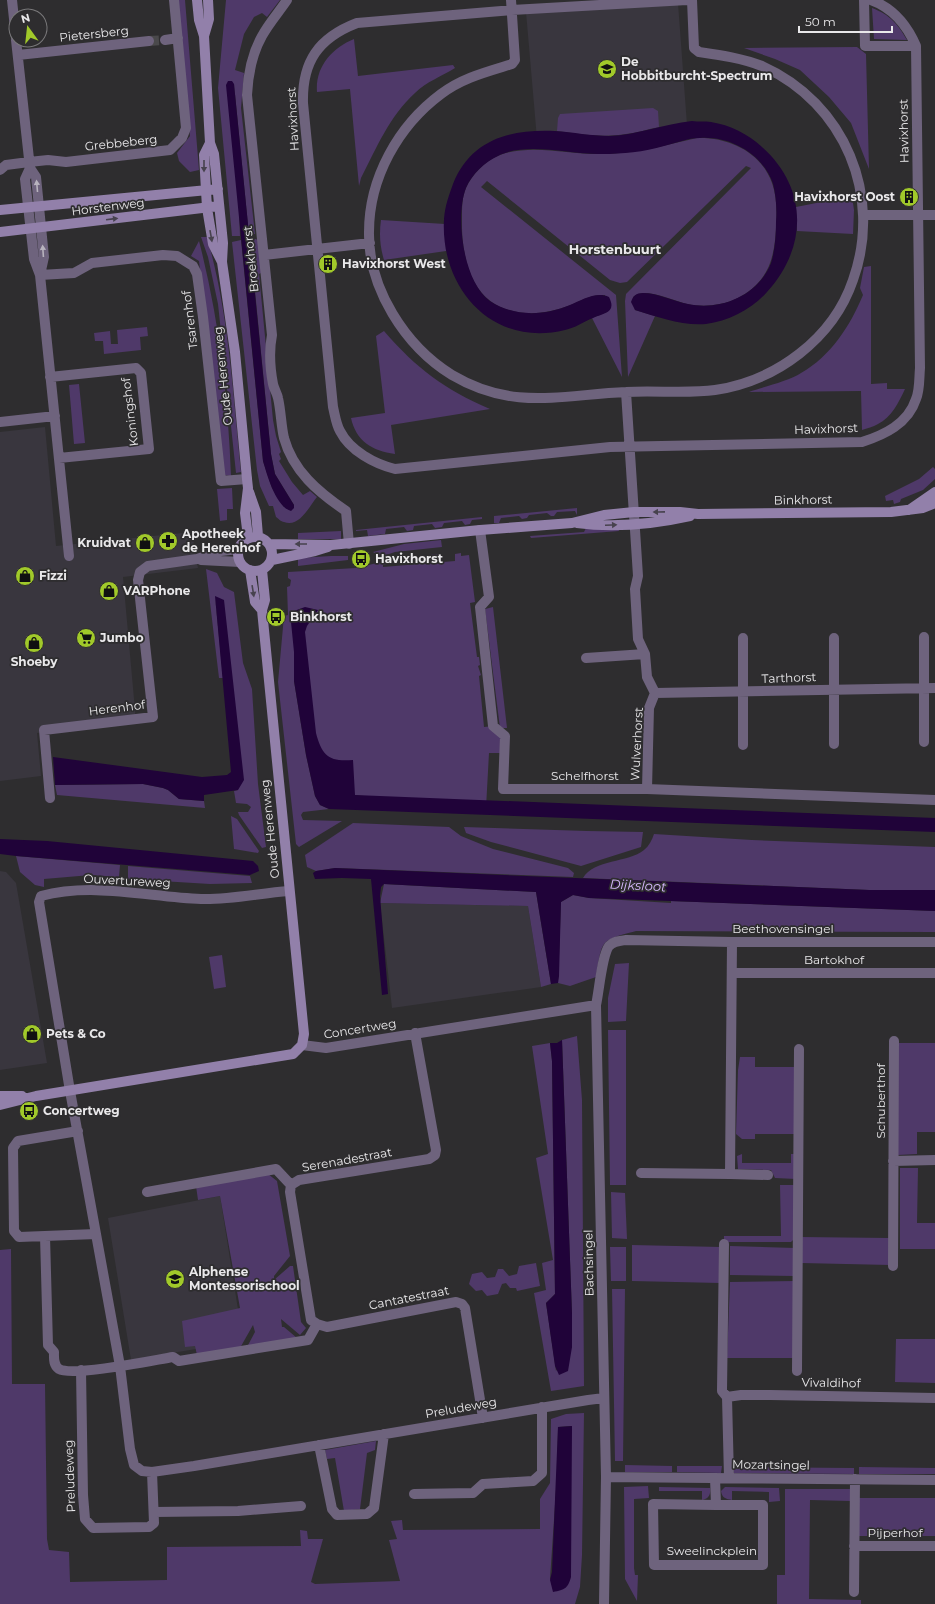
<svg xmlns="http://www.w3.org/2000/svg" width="935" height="1604" viewBox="0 0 935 1604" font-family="Montserrat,sans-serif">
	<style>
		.built { fill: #39363e }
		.green { fill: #4f3969; fill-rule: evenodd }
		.water { fill: #200339 }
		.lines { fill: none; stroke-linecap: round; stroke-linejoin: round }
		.street-tunnel { stroke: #4a494b; stroke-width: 10; stroke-dasharray: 10 5; stroke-linecap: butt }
		.street { stroke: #6e637d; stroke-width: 10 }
		.secondary { stroke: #9280aa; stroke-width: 10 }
		.oneway { fill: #47424e }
		.oneway2 { fill: #b8b3be }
		.labels { text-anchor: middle; stroke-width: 3.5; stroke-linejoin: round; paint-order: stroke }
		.street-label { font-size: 12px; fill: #e9e8ea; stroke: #2e2d2f }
		.poi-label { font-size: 12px; font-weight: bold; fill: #e9e8ea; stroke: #2e2d2f; text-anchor: start }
		.neighbourhood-label { font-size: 13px; font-weight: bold; fill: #e9e8ea; stroke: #2e2d2f }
		.water-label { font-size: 13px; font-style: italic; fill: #d6b8fe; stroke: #2e2d2f }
	</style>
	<rect width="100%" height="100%" fill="#2e2d2f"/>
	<path class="built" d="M678,3L687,125L537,139L526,12Z
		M45,427L56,546L192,532L198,568L123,577L136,721L37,733L41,776L0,781V432Z
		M0,871L6,872L16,883L47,1063L0,1070Z
		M380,903L528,906L541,987L392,1008Z
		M220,1196L243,1341L131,1360L108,1218Z"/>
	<path class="green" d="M176,0H185L199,170L190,172L179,161L177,153L190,136Z
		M226,0H280L267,17L262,13L254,17L244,34L235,70L244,73L241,108L255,234L249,235L234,84L240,236H232L218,88Z
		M872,8C890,15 897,23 907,40L874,39Z
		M354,39L358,76L453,65L455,68C442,76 426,82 415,93C389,117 377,147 361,178L359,186L350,89L317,92C315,67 332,48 354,39Z
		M857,47L866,54L869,169L851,123L829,97L800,70L775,59L744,48Z
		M653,108L658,111L659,127C648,129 637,133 626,134C603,138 579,134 557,131L558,118L560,114Z
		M697,138C729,137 761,152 772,183C777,197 777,214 776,228C775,248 772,269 757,284C739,303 712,309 687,304C673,301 645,286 633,297L635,310L655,316L628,377L625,301L626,294L751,168L746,166L627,282L620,283L610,280L487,181L481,187L616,295L622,377L592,318L607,312L605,295C591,294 581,301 568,306C548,313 529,316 509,310C469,299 461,253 462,218C462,207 462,197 466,188C472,174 486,160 500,155C533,143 569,155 602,154C635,154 665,145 697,138Z
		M852,196L854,210L853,234L797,231L796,207Z
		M381,220L445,224L446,251L384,260C380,247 379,234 381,220Z
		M201,237H207C229,314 233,393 241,472L236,473L218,304L208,257Z
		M256,239L260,242L263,272L259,274L273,420L276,436L281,452L279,454L281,459L279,461L292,482L303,495L310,491L317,497C309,507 299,528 284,522C281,522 278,518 276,517L273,506H269L260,486L257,470L232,242L241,240L263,461L272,488L284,507L294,505L275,474L271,454L250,240Z
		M199,241C219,318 228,397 231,476L224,475L199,261L191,256Z
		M871,266V384L887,383V389H905C899,402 891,418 878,424C873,427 867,428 862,430L861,391L749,392C763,387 789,381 801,373C831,356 850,326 863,295L860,288L864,267Z
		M147,327L148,336L140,337L141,350L104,354L103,341H95L94,333L110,331L111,344H118L117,330Z
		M384,331C417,369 444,389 490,409L391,425L395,454C372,451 356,441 351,418L385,413L376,336Z
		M79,384L85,443L74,444L69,385Z
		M933,467L935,469V479L923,490L901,499L900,502L894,504L893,500L886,501L885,496L919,479Z
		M232,488L233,509H227V520L220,521L217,489Z
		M577,508V515L575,511L557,512L554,516H551L547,513L529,515L527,518L522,519L519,516L501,518L499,523H494V516Z
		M482,517V519L472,520L470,524L465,525L462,521L444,523L442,527L435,528L432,524L414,526L413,530L407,531L404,527L386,529L385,534L368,536L367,530L356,531V530Z
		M618,527L619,531L531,538L530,536L584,532L586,528Z
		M341,531V539H298V533Z
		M441,540L442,547L395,552L380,557L373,552L404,544Z
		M461,553V556L469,555L475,602L470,603L477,657H479L480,665L478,666L481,675L479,676L484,727L493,726L505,736L504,753H489L486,808L323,792L294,652V681L306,755L315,796L320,805L329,809L303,812L301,815L303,820L342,821L299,847L296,844L278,682L284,616L288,615L287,587L290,586L291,580L288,578V572L356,568L398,558L440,554L441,557L399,561L383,565V567L455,561V554Z
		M331,556H348V560L298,566V558Z
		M206,569L217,573L224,587L234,592L243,663L252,689L258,784L266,847L262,848L239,815L238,812H248L251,807L247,804L236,803L234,791L238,790L215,596L223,678H219Z
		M493,607L507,728H500L485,609Z
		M143,784L163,788L168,790L179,799L204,801L205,808L57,795L55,785Z
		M231,816L237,819L259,851L258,853L234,849Z
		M353,823L449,827L461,836L493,849L568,868L574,873L573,877L335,868L316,871L307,867L305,855Z
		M464,827L587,831L643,832L641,847L581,866L491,842L466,833Z
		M654,834L752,840L935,847V890H869L583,878C594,859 628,863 644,850C649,846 652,840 654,834Z
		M16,856L120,865L119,877L91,875L44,879V887L35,885L20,872Z
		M128,866L250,876L252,883L210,884L128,879Z
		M384,884L536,892L551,984L541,987L528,906L380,903Z
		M573,895L589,898L671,903V901L935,911V932L636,931C598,941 603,940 596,977L570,986L558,983L561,902Z
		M222,955L226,987L214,989L209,957Z
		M629,963L626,1021L608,1022V998L615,964Z
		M608,1030H626V1185H610Z
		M577,1036L582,1100L584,1386L551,1391L534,1293L546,1290L542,1263L553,1260L536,1158L548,1154L532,1046L550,1043L552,1061L555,1294L546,1303L556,1371L572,1347V1314L562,1040Z
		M897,1043H935V1132H917V1154L898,1155Z
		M740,1057H755V1067H797L796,1134H755V1139H742L736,1134L738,1070Z
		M742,1154V1163H791V1154H796V1179L775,1178L771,1170L738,1169L737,1156Z
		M900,1168H918L917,1223H935V1249H900Z
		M268,1174L277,1181L290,1256L274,1276V1280L290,1266H293L301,1322L306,1328L300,1335L281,1319L282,1327H284L297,1338L247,1347L255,1332L253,1325L240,1348L197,1355L195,1346L185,1347L182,1321L240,1308L220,1196L198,1200L196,1186Z
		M780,1185H794L795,1238L791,1242H724V1236H781Z
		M611,1192L625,1193L627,1239L612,1238Z
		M800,1237L890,1238V1265L801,1263Z
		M632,1245L721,1247L720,1283L632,1281Z
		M730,1246L795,1248L794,1276L730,1275Z
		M610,1247H626V1281H611Z
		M11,1249L12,1384H45L47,1539L49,1550L69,1552L70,1582L167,1580V1547L301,1546L300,1530L307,1531L308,1539H323L311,1582L315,1584L400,1581L389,1540L397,1539L391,1521L402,1520L403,1530L540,1529V1499L550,1483L551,1419L566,1414L584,1413L582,1555L580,1587L575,1604H0V1250ZM571,1426V1577L550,1579L557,1475L558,1427Z
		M536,1263L540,1286L517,1291L516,1288H510L506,1283L502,1284L498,1294L487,1296L482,1290L476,1291L469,1284L472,1274L482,1272L487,1278L495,1277L498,1269H503L509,1276L517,1274L519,1266Z
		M795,1281V1358H727L730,1282Z
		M612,1289H625L623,1461H615Z
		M896,1339H935V1383L895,1382Z
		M376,1441L375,1450L367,1453L360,1509L344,1511L335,1458L327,1459L325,1450Z
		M625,1465L672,1466V1472H625Z
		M677,1466H722L721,1473L677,1472Z
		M734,1467L854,1468V1474L734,1473Z
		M859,1467L935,1468V1474H859Z
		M648,1486L649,1498L634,1499V1568L635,1575H638L637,1601L625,1579L624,1487Z
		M659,1487L710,1488C711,1494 709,1499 702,1500V1491H659Z
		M725,1487L779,1488L780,1501L769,1502V1492L732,1491V1500C726,1499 722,1498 721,1491Z
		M785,1489H851L850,1501L810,1500L809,1599L861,1600V1604H777V1575H785Z
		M859,1498H935V1536H859Z"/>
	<path class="water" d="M228,81H232L234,84L271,454L275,474L294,505V508L291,511C276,507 267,475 263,461L226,85Z
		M692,121C698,122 705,121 711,122C730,125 748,134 762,147C808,188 808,247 767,292C752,309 729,321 706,324C682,326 658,317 635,310L631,302C633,296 636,293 643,293C658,293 673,301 688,304C720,311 758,296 771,263C775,250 776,235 776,222C777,209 776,196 773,184C763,154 730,136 700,138C688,138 676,143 664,146C644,152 622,154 602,154C570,155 527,141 498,156C485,162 472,174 466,188C455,216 463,282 490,301C514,317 544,316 570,305C582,300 596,291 609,297C617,313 604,313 593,318C583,322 575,328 565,330C492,348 440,288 444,219C445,206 449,195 453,184C471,139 511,129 555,131C573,132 591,136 609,136C637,135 664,124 692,121Z
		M215,596L224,600L244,780L238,790L204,795V801L179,799L168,790L163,788L143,784L55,785L53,757L202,777L227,775L231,772Z
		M305,607L318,610L307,626L305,632L316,733C322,756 329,762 353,760L355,795L935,818V832L329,809L320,805L315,796L306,755L294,681V652L291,622L294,611Z
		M0,839L47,841L253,861L258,866L259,871L250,875L16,856L0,854Z
		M335,868L869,890H935V911L589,898L573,895L561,902L559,976L558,983L551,984L536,892L384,884L381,887L380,896L388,994L382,995L371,879L342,878L315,879L313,873L316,871Z
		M562,1040L572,1314V1347L568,1371L559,1375L555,1366L546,1303L555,1294L552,1061L550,1043H557Z
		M572,1426L571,1577C568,1588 565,1590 553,1592L550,1580L552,1572L558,1427Z"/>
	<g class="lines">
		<path class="street-tunnel" d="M149,41L165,40"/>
		<path class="street" d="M12,0L16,38
			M287,0C279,12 269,23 262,36C252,54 248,74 247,95L272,335C269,350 270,368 273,384C274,389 277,393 278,398C281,411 281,425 284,438C293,471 318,492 346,511L349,544
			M511,0L515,60L512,64C486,72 462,78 441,94C398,126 369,178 369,232C368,288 405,346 452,375C513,411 560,395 626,392C655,390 686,394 715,390C776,381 833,339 853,280C883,196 845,103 762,66C742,58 720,55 699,52L694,48L692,0
			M687,0L512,10L357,23C318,38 302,62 303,103L333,407C335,415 336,424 340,431C350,451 375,464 395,469L610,447L862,442C884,435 908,424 916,399C920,390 919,378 920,368L916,46C907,25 893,8 871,0
			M864,0L865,46H916
			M16,40L30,168L25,179L34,259L40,275L69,556
			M165,40L178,38
			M18,55L149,41
			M30,168L36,177L44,257L40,275
			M0,170L6,165L29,162L48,160L66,162L170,150L182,138L186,128L174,0
			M864,215H935
			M264,255L370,243
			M40,275L74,273L92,263L163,255L177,256L193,266L197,274L203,317L221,481L247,479
			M50,377L136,368L141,373L149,449L59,458
			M626,392L638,576L635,589L638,639L645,654L647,677L655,693L649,708L647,789
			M0,422L55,416
			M480,530L489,597L480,607L493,726L505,736L503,789H647L935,800
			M201,560L240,562
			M743,638V745
			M834,638V744
			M586,658L645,654
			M655,693L935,688
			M924,742V637
			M50,798L44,730L153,717L138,580L140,572L148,566L197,559L221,551L238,549
			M289,891C260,893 230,900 201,899C149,897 93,882 41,896L39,902L70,1091L120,1366L130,1449L134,1465L142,1471L152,1472L194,1466L588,1400L604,1398
			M732,973H935
			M302,1045L326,1048L596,1005
			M78,1131L18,1141L13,1148L14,1231L19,1237L96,1234
			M893,1161L935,1160
			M641,1173L730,1174L732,942
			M730,1174L768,1175
			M291,1185L290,1192L311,1320L317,1324L327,1327L456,1302L462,1304L465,1308L483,1418
			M291,1185L299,1180L429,1159L435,1155L436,1150L415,1033
			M147,1192L276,1169L291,1185
			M45,1236L48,1345L54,1352C54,1358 53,1365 59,1369C72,1377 154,1360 173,1357L179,1361L308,1340L317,1324
			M724,1244L722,1391L727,1397
			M893,1266L894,1041
			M81,1370L83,1495L85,1519L93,1528L149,1527L154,1523L152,1472
			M797,1371L799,1049
			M319,1445L332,1509L337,1515L367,1514L374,1508L384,1434
			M606,1477L935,1480
			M715,1478L716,1505H763V1565H654L653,1504L716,1505
			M729,1478L727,1397L741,1395H770L935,1398
			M414,1494L473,1493L483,1484L533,1481L542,1473V1407
			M154,1512L238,1511L301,1506
			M854,1546H935
			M854,1592L855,1479
			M604,1604L606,1477L596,1005C599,992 602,955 609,946C614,941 619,941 626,940L732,942H935"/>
		<path class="secondary" d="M197,0L199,20L204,36L210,143L214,154L223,243L222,262L235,352L247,479L248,488L245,513L248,537
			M204,36L209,19L208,0
			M210,143L204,155L207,208L213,244L222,262
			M0,210L218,189
			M0,232L219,206
			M249,492L256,512L258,536
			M909,510L935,492
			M577,523C614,528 654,524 690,516
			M238 554a17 17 0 1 1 34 0a17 17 0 1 1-34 0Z
			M270,544L331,545L480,530L572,523L604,515L634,512H680L698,514L891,512L923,508L935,503
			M272,560L315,551L328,547
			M250,570L255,602L262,610
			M0,1096H22
			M0,1105L36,1096L293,1054L302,1045L304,1034L262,610L265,600L262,570"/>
	</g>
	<defs><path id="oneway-solid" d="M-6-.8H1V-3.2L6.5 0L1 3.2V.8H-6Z"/></defs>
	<g class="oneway">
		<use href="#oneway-solid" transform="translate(204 166) rotate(90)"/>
		<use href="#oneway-solid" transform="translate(112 219) rotate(-7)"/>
		<use href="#oneway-solid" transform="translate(211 236) rotate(80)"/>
		<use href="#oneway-solid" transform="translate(659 512) rotate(179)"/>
		<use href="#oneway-solid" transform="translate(611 525) rotate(-3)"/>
		<use href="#oneway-solid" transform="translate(301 544) rotate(-180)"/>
		<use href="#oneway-solid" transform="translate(253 591) rotate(81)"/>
	</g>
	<g class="oneway2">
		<use href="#oneway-solid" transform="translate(37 186) rotate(-95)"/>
		<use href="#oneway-solid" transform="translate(43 251) rotate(-94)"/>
	</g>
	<defs>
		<g id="school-disc" transform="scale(1)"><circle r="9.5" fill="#a1c92a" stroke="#2e2d2f"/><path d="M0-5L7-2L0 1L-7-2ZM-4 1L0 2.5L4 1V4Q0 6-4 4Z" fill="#111"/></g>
		<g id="building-disc" transform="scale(1)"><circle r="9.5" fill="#a1c92a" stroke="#2e2d2f"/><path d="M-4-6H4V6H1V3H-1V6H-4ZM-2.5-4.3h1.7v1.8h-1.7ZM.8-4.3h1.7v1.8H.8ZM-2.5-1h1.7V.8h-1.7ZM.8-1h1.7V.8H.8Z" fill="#111"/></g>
		<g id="pharmacy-disc" transform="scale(1)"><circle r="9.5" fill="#a1c92a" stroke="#2e2d2f"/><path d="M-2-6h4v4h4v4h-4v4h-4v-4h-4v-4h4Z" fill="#111"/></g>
		<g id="shop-disc" transform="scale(1)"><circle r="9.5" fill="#a1c92a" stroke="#2e2d2f"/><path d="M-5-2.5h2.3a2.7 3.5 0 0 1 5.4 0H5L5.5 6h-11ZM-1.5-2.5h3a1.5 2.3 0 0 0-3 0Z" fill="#111"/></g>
		<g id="bus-disc" transform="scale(1)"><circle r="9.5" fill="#a1c92a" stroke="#2e2d2f"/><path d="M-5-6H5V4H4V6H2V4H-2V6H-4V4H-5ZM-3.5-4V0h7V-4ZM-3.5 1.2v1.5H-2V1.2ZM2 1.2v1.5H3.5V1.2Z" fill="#111"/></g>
		<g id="supermarket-disc" transform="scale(1)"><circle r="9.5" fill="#a1c92a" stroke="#2e2d2f"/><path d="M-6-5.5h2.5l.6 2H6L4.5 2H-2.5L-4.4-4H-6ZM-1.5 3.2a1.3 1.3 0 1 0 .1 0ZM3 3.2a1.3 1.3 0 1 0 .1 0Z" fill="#111"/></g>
	</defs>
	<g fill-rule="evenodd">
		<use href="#school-disc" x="607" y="69"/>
		<use href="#building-disc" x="909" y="197"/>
		<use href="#building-disc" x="328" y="264"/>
		<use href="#pharmacy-disc" x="168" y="541"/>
		<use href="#shop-disc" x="145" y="543"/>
		<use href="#bus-disc" x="361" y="559"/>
		<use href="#shop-disc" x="25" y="576"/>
		<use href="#shop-disc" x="109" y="591"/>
		<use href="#bus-disc" x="276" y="617"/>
		<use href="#supermarket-disc" x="86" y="638"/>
		<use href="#shop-disc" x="34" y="643"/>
		<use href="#shop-disc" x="32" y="1034"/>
		<use href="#bus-disc" x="29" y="1111"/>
		<use href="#school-disc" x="175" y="1279"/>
	</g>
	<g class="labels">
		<g class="street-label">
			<text transform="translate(94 34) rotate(-6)" y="4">Pietersberg</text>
			<text transform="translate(293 119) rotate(-93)" y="4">Havixhorst</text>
			<text transform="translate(904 131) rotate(-91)" y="4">Havixhorst</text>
			<text transform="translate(121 143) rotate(-6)" y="4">Grebbeberg</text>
			<text transform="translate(108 207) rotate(-7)" y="4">Horstenweg</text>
			<text transform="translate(251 259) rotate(-96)" y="4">Broekhorst</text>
			<text transform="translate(190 320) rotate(-97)" y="4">Tsarenhof</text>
			<text transform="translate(223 376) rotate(-96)" y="4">Oude Herenweg</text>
			<text transform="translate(130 412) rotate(-97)" y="4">Koningshof</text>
			<text transform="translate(826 429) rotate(-2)" y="4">Havixhorst</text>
			<text transform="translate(803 500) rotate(-1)" y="4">Binkhorst</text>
			<text transform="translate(789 678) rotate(-2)" y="4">Tarthorst</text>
			<text transform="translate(117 708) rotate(-7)" y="4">Herenhof</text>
			<text transform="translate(637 744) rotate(-87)" y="4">Wulverhorst</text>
			<text x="585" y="780">Schelfhorst</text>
			<text transform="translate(270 829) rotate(-96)" y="4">Oude Herenweg</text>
			<text transform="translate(127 881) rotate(3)" y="4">Ouvertureweg</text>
			<text x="783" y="933">Beethovensingel</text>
			<text x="834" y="964">Bartokhof</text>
			<text transform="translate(360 1029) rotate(-9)" y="4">Concertweg</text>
			<text transform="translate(881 1101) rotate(-90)" y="4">Schuberthof</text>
			<text transform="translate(347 1160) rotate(-10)" y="4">Serenadestraat</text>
			<text transform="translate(589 1263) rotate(-91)" y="4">Bachsingel</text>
			<text transform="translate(409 1298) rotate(-11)" y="4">Cantatestraat</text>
			<text transform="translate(831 1383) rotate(1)" y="4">Vivaldihof</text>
			<text transform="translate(461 1408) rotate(-10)" y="4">Preludeweg</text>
			<text transform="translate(771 1465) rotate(1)" y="4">Mozartsingel</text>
			<text transform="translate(70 1476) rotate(-92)" y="4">Preludeweg</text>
			<text x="895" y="1537">Pijperhof</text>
			<text x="712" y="1555">Sweelinckplein</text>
		</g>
		<g class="poi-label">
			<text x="621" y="66">De<tspan x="621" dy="14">Hobbitburcht-Spectrum</tspan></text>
			<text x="895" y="201" text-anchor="end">Havixhorst Oost</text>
			<text x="342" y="268">Havixhorst West</text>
			<text x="182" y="538">Apotheek<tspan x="182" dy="14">de Herenhof</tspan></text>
			<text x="131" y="547" text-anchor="end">Kruidvat</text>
			<text x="375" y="563">Havixhorst</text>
			<text x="39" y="580">Fizzi</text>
			<text x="123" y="595">VARPhone</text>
			<text x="290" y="621">Binkhorst</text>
			<text x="100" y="642">Jumbo</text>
			<text x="34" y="666" text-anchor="middle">Shoeby</text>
			<text x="46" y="1038">Pets &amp; Co</text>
			<text x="43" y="1115">Concertweg</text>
			<text x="189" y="1276">Alphense<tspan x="189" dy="14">Montessorischool</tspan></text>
		</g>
		<g class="neighbourhood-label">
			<text x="615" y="254">Horstenbuurt</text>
		</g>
		<g class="water-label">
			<text transform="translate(638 885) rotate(3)" y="5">Dijksloot</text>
		</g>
	</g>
	<g transform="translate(28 28) rotate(345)"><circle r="19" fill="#2e2d2f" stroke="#79787a"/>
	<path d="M0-3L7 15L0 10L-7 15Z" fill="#a1c92a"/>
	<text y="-6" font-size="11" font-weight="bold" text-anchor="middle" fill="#e9e8ea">N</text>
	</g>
	<path d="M799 26v6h93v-6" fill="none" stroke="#e9e8ea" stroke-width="2"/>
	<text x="805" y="26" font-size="12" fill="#e9e8ea" stroke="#2e2d2f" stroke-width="3" paint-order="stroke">50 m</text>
</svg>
